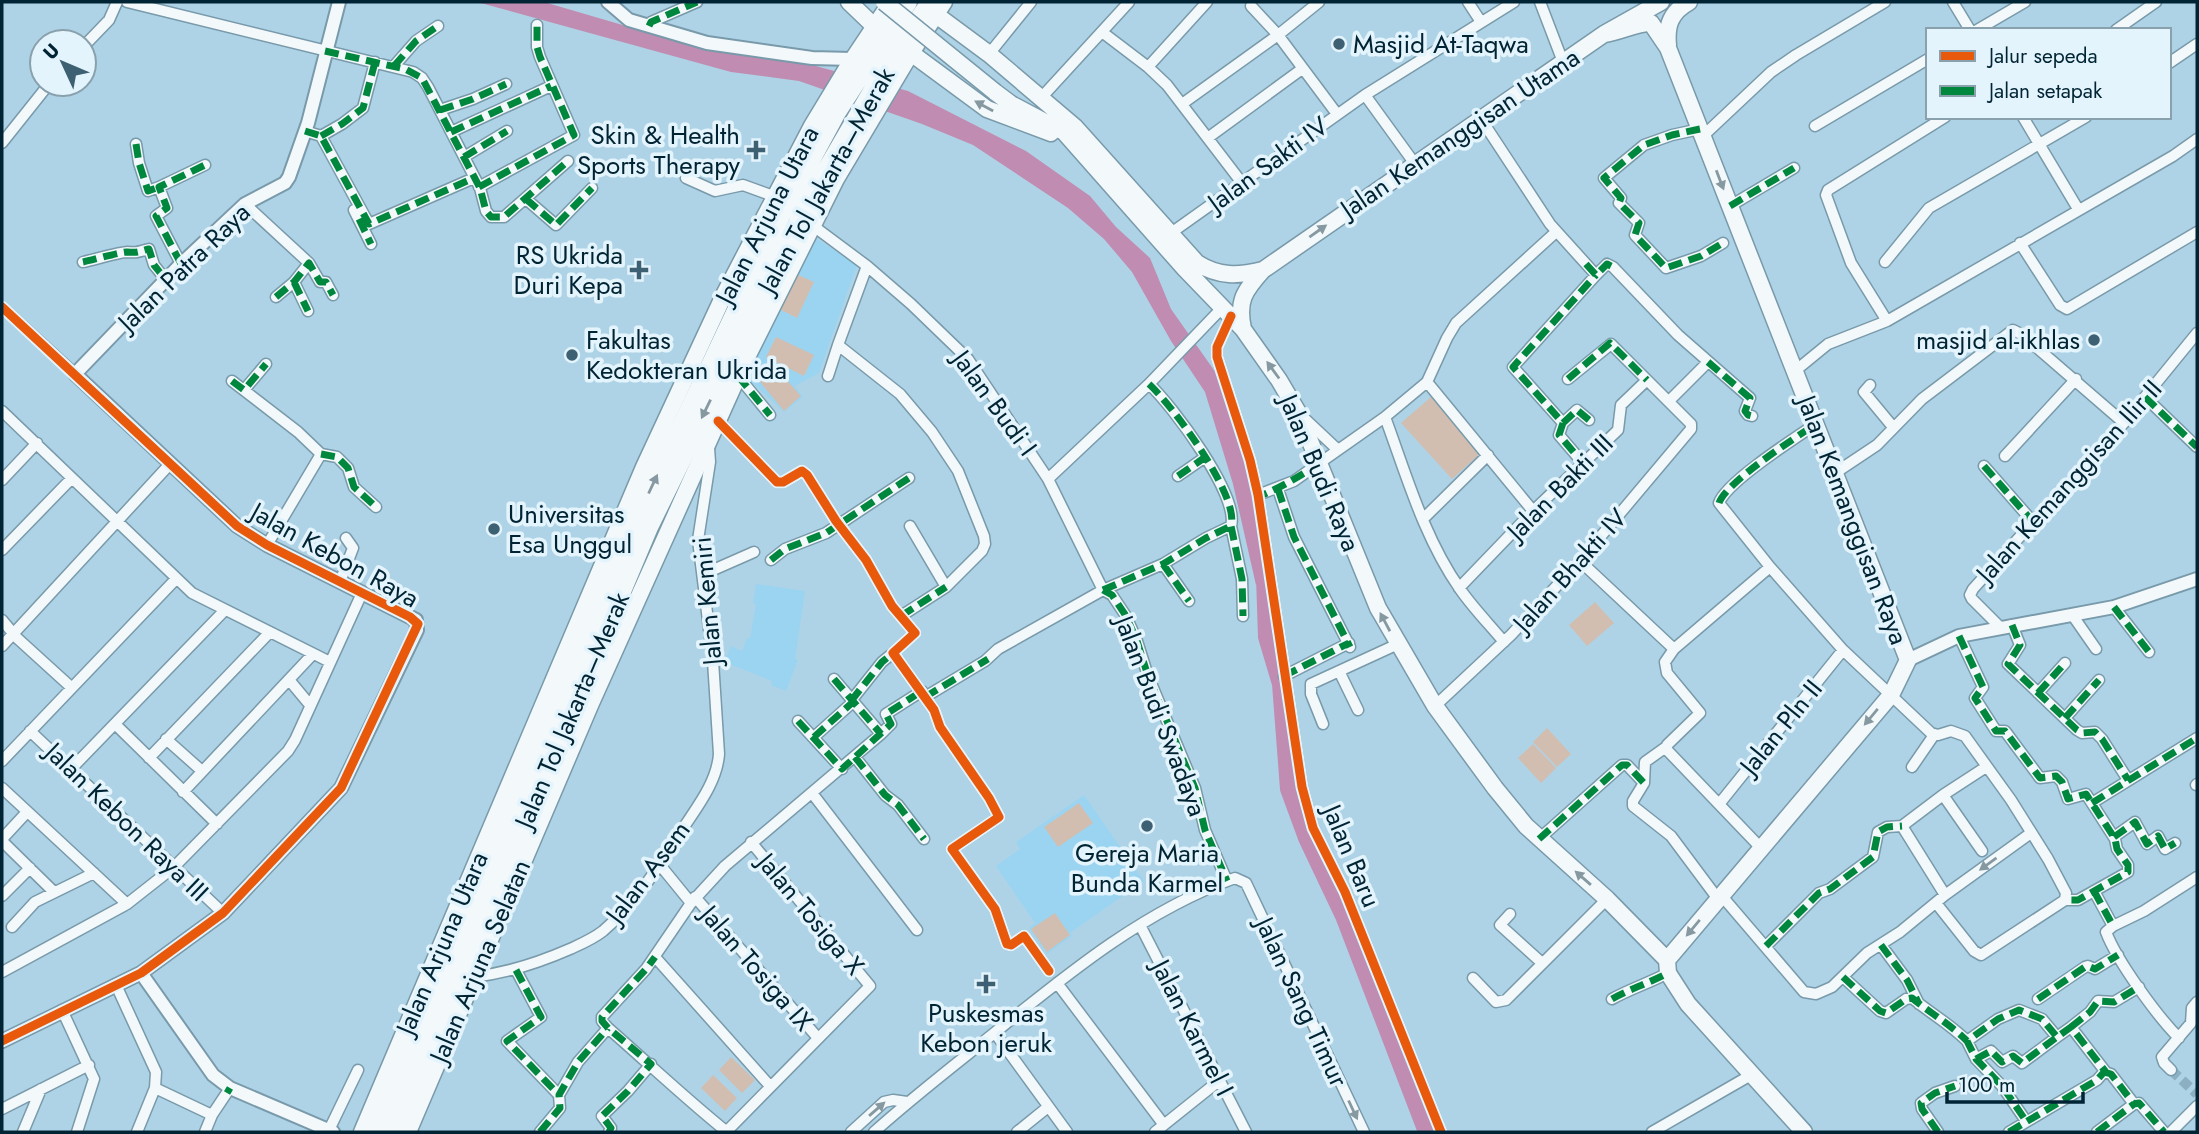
<svg xmlns="http://www.w3.org/2000/svg" width="2199" height="1134" viewBox="0 0 2199 1134" font-family="Jost,sans-serif">
	<style>
		.built { fill: #9bd4f1 }
		.green { fill: #d1beb1 }
		.water { fill: #c18cb1 }
		.lines { fill: none; stroke-linecap: round; stroke-linejoin: round }
		.river { stroke: #c18cb1; stroke-width: 16 }
		.minor-tunnel { stroke: #8cb0c2; stroke-width: 10; stroke-dasharray: 10 5; stroke-linecap: butt }
		.minor-casing { stroke: #789aaa; stroke-width: 13 }
		.tertiary-casing { stroke: #789aaa; stroke-width: 16 }
		.primary-casing { stroke: #789aaa; stroke-width: 19 }
		.motorway-casing { stroke: #789aaa; stroke-width: 21 }
		.minor { stroke: #f3f8fb; stroke-width: 10 }
		.tertiary { stroke: #f3f8fb; stroke-width: 12 }
		.primary { stroke: #f3f8fb; stroke-width: 16 }
		.motorway { stroke: #f3f8fb; stroke-width: 18 }
		.primary-bridge-casing { stroke: #789aaa; stroke-width: 19; stroke-linecap: butt }
		.primary-bridge { stroke: #f3f8fb; stroke-width: 16 }
		.quiet { stroke: #00873e; stroke-width: 7; stroke-dasharray: 14 7; stroke-linecap: butt }
		.cycleway-casing { stroke: #e4f4fc; stroke-width: 13 }
		.cycleway { stroke: #e8590c; stroke-width: 9 }
		.oneway { fill: #8699a1 }
		.poi-dot { fill: #3d6172; stroke: #e4f4fc; stroke-width: 2.5 }
		.labels { text-anchor: middle; stroke-width: 7; stroke-linejoin: round; paint-order: stroke }
		.poi-label { font-size: 26px; fill: #002434; stroke: #e4f4fc; text-anchor: start }
		.street-label { font-size: 26px; fill: #002434; stroke: #e4f4fc }
	</style>
	<rect width="100%" height="100%" fill="#afd3e6"/>
	<path class="built" d="M812,236L857,265L819,373L795,386L803,397L784,412L743,374Z
		M756,584L805,591L795,659L798,660L786,691L771,685L772,681L724,662L731,646L742,651L747,638H750L756,604L753,603Z
		M1084,795L1144,881L1070,933L1072,936L1047,954L1029,928L1035,923L996,866L1020,849L1016,842Z"/>
	<path class="green" d="M796,274L814,282L797,318L779,309Z
		M776,337L814,355L804,376L766,357Z
		M776,368L801,396L784,411L760,382Z
		M1431,397L1481,453L1452,479L1401,423Z
		M1595,602L1614,623L1587,646L1569,625Z
		M1547,728L1571,754L1557,767L1533,742Z
		M1533,744L1556,768L1541,783L1518,758Z
		M1079,803L1093,823L1058,847L1044,827Z
		M1055,913L1070,935L1047,952L1031,929Z
		M731,1057L755,1080L742,1093L719,1070Z
		M713,1075L737,1098L725,1111L701,1088Z"/>
	<path class="water" d="M477,2H544L701,48L812,65L908,91L1026,151L1090,196L1116,227L1150,258L1171,309L1216,373L1252,470L1268,575L1256,585L1233,484L1205,392L1171,341L1132,272L1104,239L1068,208L973,145L922,124L799,81L731,72Z"/>
	<g class="lines">
		<path class="river" d="M1259,559L1264,577L1266,637L1280,684L1288,789L1306,838L1343,916L1426,1132"/>
		<path class="minor-tunnel" d="M2171,1070L2197,1094"/>
		<g class="minor-casing">
			<path id="minor" d="M127,2L413,72L422,78L428,87L480,188L486,211L491,217H504L568,161
				M1468,2L1481,22
				M1540,2L1563,62
				M1953,2L1970,30
				M1251,6L1278,35L1337,114
				M649,26L651,22L697,2
				M1977,30L2025,2
				M2116,30L2156,2
				M1102,32L1148,67L1167,85L1242,183
				M84,46L109,20L117,2
				M989,54L1031,2
				M2169,63L2197,44
				M394,66L416,41L438,26
				M1148,67L1207,2
				M1365,95L1415,164
				M1041,98L1129,2
				M1182,104L1278,35L1319,2
				M440,110L473,99L506,84
				M2023,117L2078,209
				M1481,119L1550,224L1596,275L1607,264L1613,267L1678,335L1750,398L1745,411L1748,415L1752,416
				M1815,126L1928,59
				M1700,129L1672,135L1644,145L1604,178L1621,198L1619,203L1639,223L1635,235L1666,268L1701,256L1723,243
				M305,131L321,136L369,224L474,178
				M451,132L551,86
				M321,136L342,124L363,108L375,62
				M1703,136L1771,72L1796,55L1885,2
				M1209,137L1302,69
				M2,143L49,84
				M136,144L139,163L148,191L159,187
				M464,157L507,131
				M686,178L715,191L743,185L776,197
				M479,187L574,135L540,57L537,47V25
				M526,199L556,225L592,188
				M245,204L309,263L320,282H326L333,295
				M1730,206L1794,168
				M354,210L371,244
				M812,225L867,266L911,304L968,359L1048,479L1103,590
				M1171,233L1365,95L1514,2
				M2020,243L2060,305L2067,309L2197,232
				M83,262C93,260 120,252 127,252C138,253 137,252 149,249L154,265L166,280
				M1885,262L1929,208L2086,117
				M181,264L156,216L167,208L159,187L205,165
				M867,266L838,345L900,394L932,432L958,471L984,536L985,544L982,551L946,587L901,616
				M294,282L308,311
				M276,297L294,282L309,263
				M2,307L75,374
				M1231,316L1217,347V357L1250,460L1258,495L1302,787L1313,828L1345,892L1441,1132
				M1887,321L1851,263L1826,195L1828,190L1945,117
				M1795,371L1828,344L1887,321L2173,156L2197,139
				M738,376L770,415
				M828,376L838,345
				M232,381L298,432L321,454L267,545
				M1427,382L1533,511
				M1149,384C1172,405 1240,496 1231,526L1242,579L1243,616
				M1870,385L1864,392L1893,427
				M244,390L266,364
				M2145,397L2197,447
				M1669,401L1708,362
				M2,411L192,593L330,662
				M1385,417C1406,474 1424,538 1460,589C1473,608 1490,625 1504,642
				M1305,419L1338,450
				M1589,420L1577,410L1563,423L1513,367L1596,275
				M718,421L777,482H783L802,471L807,475L836,521L866,560L892,606L915,633L893,653L934,710L940,727L989,798L999,817L952,849L995,909L1007,944L1011,945L1024,936L1049,971
				M1563,423L1559,435L1583,463
				M1816,424C1795,438 1726,482 1719,503L1770,567L1843,650L1931,733L1938,735L1951,731L1965,736L2011,800L2048,859L2066,893L2065,900
				M321,454L337,457L348,468L354,487L376,507
				M2005,456L2076,379
				M1984,466L2033,522
				M1835,473L1877,445L1922,399L2013,330L2021,334L2124,423
				M1178,476L1204,458
				M1048,479L1149,384L1222,308
				M2,480L37,443
				M1278,489L1294,537L1350,647
				M1258,495L1294,481L1385,417L1427,382L1447,338L1456,323L1556,232
				M1423,519L1488,455
				M910,526L946,587
				M2,550L72,478
				M771,560L785,549L826,533L909,478
				M1580,561L1674,649
				M1163,564L1189,601
				M704,574L754,552
				M340,582L353,548L346,538
				M1459,588L1533,511L1618,430L1621,405L1647,380
				M1103,590L1112,595L1126,616L1137,641L1148,676L1195,788L1205,830L1227,881
				M2114,607L2149,652
				M2073,616L2096,649
				M2,620L17,638L72,688
				M2012,625L2020,645L2008,664L2077,730L2082,733L2095,732L2102,739L2128,780
				M2000,627L1972,599L1970,595L1973,589L2033,522L2096,457L2197,333
				M1959,636L1983,687L1975,698L1996,731H2005L2040,778L2056,776L2062,782L2068,799L2086,794L2115,839L2117,849L2128,865V872L2078,900H2065
				M2,646L170,464
				M1339,671L1358,710
				M1284,676L1349,643
				M834,679L881,734
				M290,681L310,705
				M2038,693L2065,663
				M925,697L985,661L998,649L1103,590L1163,564L1206,538L1231,526
				M851,701L882,662L893,653
				M1435,706L1511,635L1580,561L1691,429V424L1611,344L1568,379
				M2065,718L2099,680
				M798,721L842,769
				M115,724L217,824
				M1323,724L1311,694V684L1398,644
				M30,731L223,913
				M814,737L853,702
				M166,739L202,771
				M1666,747L1645,762L1644,783L1633,801V806L1671,836L1718,899
				M855,757L885,795L898,805L924,839
				M149,758L270,632
				M2,761L176,579
				M1912,767L1934,735
				M71,769L225,610
				M2196,785L2197,784
				M2,788L127,904
				M183,792L312,655
				M812,793L917,930
				M1943,795L1982,851
				M1720,803L1843,650
				M2092,803L2197,738
				M1902,826L1945,895
				M2114,837L2135,822L2147,844L2158,836L2165,849L2175,843
				M2,839L27,812
				M1539,839L1622,765H1627L1644,783
				M2,841L54,892
				M1760,847L1667,750V745L1700,713L1667,673L1665,662L1674,649L1770,567
				M660,865L691,903
				M2094,891L2113,926
				M1721,895L1804,992L1816,994L1832,987L1867,953L1900,932L1945,895L2031,833
				M2,896L30,868
				M695,897L818,1038
				M1936,903L1974,951L1981,955L2065,900
				M1510,914L1500,925L1542,963
				M1140,925L1246,1132
				M12,927L35,902L94,873
				M1881,945L1907,980L1919,1004
				M1766,946L1819,893L1830,889L1873,857L1878,832L1887,827L1902,826L1943,795L1986,767
				M655,957L770,1086
				M516,970L541,1017L507,1041L559,1095
				M2,972L127,904L174,867L288,751L295,740L362,593
				M473,977C508,973 538,963 570,949C581,944 593,939 603,931C636,903 659,866 682,830C697,807 717,782 719,754L713,661L698,540L710,462L709,448
				M1843,977L1880,1011L1886,1013L1906,999L1912,998C1930,1013 1950,1024 1967,1041
				M1473,978L1496,1002L1506,1000L1607,899
				M1057,983L1164,1125
				M116,985L156,1072L155,1088L137,1132
				M1612,999C1630,989 1649,983 1668,973
				M2038,999L2085,967L2088,966L2095,969L2118,955
				M62,1010L94,1079L77,1132
				M2191,1023L2192,1008L2197,1002
				M2071,1027L2090,1012L2098,1001L2114,1002L2139,987
				M995,1033L1067,1132
				M2179,1038C2157,1016 2117,961 2106,932L2113,926L2144,911L2197,877
				M1976,1059L1991,1051L2002,1062L2013,1056L2022,1063L2057,1037
				M2171,1070L2164,1063L2162,1057L2191,1023
				M2104,1072L2111,1074L2134,1104L2139,1103L2164,1132
				M155,1088L212,1115
				M2,1109L89,1065
				M329,1130L358,1070
				M23,1132L41,1089
				M205,1132L212,1115L230,1088
				M540,1132L560,1108L559,1095L578,1062L608,1028
				M609,1132L611,1128L602,1116L628,1091L651,1064
				M726,1132L870,986L751,842
				M727,1132C686,1099 648,1063 608,1028L602,1021V1017L646,969L691,903L725,866L881,734L891,724L886,714L922,691
				M851,1132L884,1102L893,1100L907,1102
				M874,1132C914,1096 956,1064 998,1030C1071,971 1146,910 1235,878L1246,883L1364,1132
				M1017,1132L1048,1107
				M1155,1132L1220,1080
				M1652,1132L1751,1075
				M1938,1132L1922,1109L1921,1103L1935,1093L1955,1086
				M2009,1132L2097,1080L2105,1071L2071,1027L2057,1037L2042,1019L2019,1010L1998,1019L1967,1041L1976,1059L2002,1086L2026,1121
				M2097,1132L2134,1104
				M2171,1132L2197,1106"/>
		</g>
		<g class="tertiary-casing">
			<path id="tertiary" d="M608,2L629,20L707,43L812,58L852,59
				M1908,660L1959,636L2114,607L2197,579
				M141,973L213,1075L230,1088L333,1132
				M2,1041L141,973L223,913L341,788L417,630L416,620L267,545L237,526L75,374L181,264L245,204L285,183L289,177L308,123L339,2"/>
		</g>
		<g class="primary-casing">
			<path id="primary" d="M849,2L874,26
				M935,14L989,54L1075,127L1197,263C1219,277 1238,276 1263,270
				M1604,34C1620,32 1635,23 1651,23L1668,48L1908,660L1891,695L1667,960L1668,973L1688,1004L1804,1132
				M1668,45C1666,25 1671,12 1689,2
				M911,53L987,109L1051,133
				M995,92L1011,104L1064,132L1185,269L1243,329L1279,380L1299,414L1378,608L1435,706L1495,788L1526,826L1607,899L1667,960
				M1243,329C1237,301 1244,291 1263,270L1604,34L1661,2
				M362,1132L644,467L724,295L812,126L849,65L891,2
				M408,1132L591,703L742,367L836,179L911,53L944,2"/>
		</g>
		<g class="motorway-casing">
			<path id="motorway" d="M376,1132L647,498L781,216L837,112L908,2
				M394,1132L649,527L811,196L882,74L930,2"/>
		</g>
		<use href="#minor" class="minor"/>
		<use href="#tertiary" class="tertiary"/>
		<use href="#primary" class="primary"/>
		<use href="#motorway" class="motorway"/>
		<g class="primary-bridge-casing">
			<path id="primary-bridge" d="M884,2L995,92"/>
		</g>
		<use href="#primary-bridge" class="primary-bridge"/>
		<path class="quiet" d="M649,26L651,22L697,2
			M325,51L405,69L422,78L480,188L486,211L491,217H504L568,161
			M394,66L416,41L438,26
			M440,110L473,99L506,84
			M1700,129L1672,135L1644,145L1604,178L1621,198L1619,203L1639,223L1635,235L1666,268L1701,256L1723,243
			M305,131L321,136L369,224L474,178
			M451,132L551,86
			M321,136L342,124L363,108L375,62
			M136,144L139,163L148,191L159,187
			M464,157L507,131
			M479,187L574,135L540,57L537,47V25
			M526,199L556,225L592,188
			M1730,206L1794,168
			M359,219L371,244
			M83,262C93,260 120,252 127,252C138,253 137,252 149,249L154,265L166,280
			M181,264L156,216L167,208L159,187L205,165
			M1586,264L1596,275L1607,264L1613,267
			M294,282L308,311
			M276,297L294,282L309,263L320,282H326L333,295
			M1708,362L1750,398L1745,411L1748,415L1752,416
			M738,376L770,415
			M1568,379L1610,343L1647,380
			M232,381L244,390L266,364
			M1149,384C1172,405 1240,496 1231,526L1242,579L1243,616
			M2145,397L2197,447
			M1589,420L1577,410L1563,423L1513,367L1596,275
			M1563,423L1559,435L1583,463
			M321,454L337,457L348,468L354,487L376,507
			M1984,466L2033,522
			M1178,476L1204,458
			M1278,489L1294,537L1350,647
			M1257,490L1260,496C1282,487 1300,476 1320,463
			M1719,503C1726,482 1795,438 1816,424
			M771,560L785,549L826,533L909,478
			M1163,564L1189,601
			M1103,590L1112,595L1126,616L1137,641L1148,676L1195,788L1205,830L1227,881
			M1103,590L1163,564L1206,538L1231,526
			M2114,607L2149,652
			M901,616L946,587
			M2012,625L2020,645L2008,664L2077,730L2082,733L2095,732L2102,739L2128,780
			M1959,636L1983,687L1975,698L1996,731H2005L2040,778L2056,776L2062,782L2068,799L2086,794L2115,839L2117,849L2128,865V872L2078,900H2065
			M1284,676L1349,643
			M834,679L881,734
			M2038,693L2065,663
			M925,697L988,659
			M851,701L882,662L893,653
			M2065,718L2099,680
			M798,721L842,769L891,724L886,714L922,691
			M814,737L853,702
			M855,757L885,795L898,805L924,839
			M2092,803L2197,738
			M2114,837L2135,822L2147,844L2158,836L2165,849L2175,843
			M1539,839L1622,765H1627L1644,783
			M2094,891L2113,926
			M1881,945L1907,980L1919,1004
			M1766,946L1819,893L1830,889L1873,857L1878,832L1887,827L1902,826
			M516,970L541,1017L507,1041L559,1095
			M1843,977L1880,1011L1886,1013L1906,999L1912,998C1930,1013 1950,1024 1967,1041
			M1612,999C1630,989 1649,983 1668,973
			M2038,999L2085,967L2088,966L2095,969L2118,955
			M2071,1027L2090,1012L2098,1001L2114,1002L2139,987
			M1976,1059L1991,1051L2002,1062L2013,1056L2022,1063L2057,1037
			M2104,1072L2111,1074L2134,1104L2139,1103L2164,1132
			M227,1093L230,1088
			M540,1132L560,1108L559,1095L578,1062L608,1028
			M609,1132L611,1128L602,1116L628,1091L651,1064L608,1028L602,1021V1017L646,969L655,957
			M1938,1132L1922,1109L1921,1103L1935,1093L1955,1086
			M2009,1132L2097,1080L2105,1071L2071,1027L2057,1037L2042,1019L2019,1010L1998,1019L1967,1041L1976,1059L2002,1086L2026,1121
			M2097,1132L2134,1104"/>
		<g class="cycleway-casing">
			<path id="cycleway" d="M2,307L237,526L267,545L410,617L418,624L341,788L223,913L141,973L2,1041
				M1231,316L1217,347V357L1250,460L1258,495L1302,787L1313,828L1345,892L1441,1132
				M718,421L777,482H783L802,471L807,475L836,521L866,560L892,606L915,633L893,653L934,710L940,727L989,798L999,817L952,849L995,909L1007,944L1011,945L1024,936L1049,971"/>
		</g>
		<use href="#cycleway" class="cycleway"/>
	</g>
	<defs><path id="oneway-solid" d="M-6-.8H1V-3.2L6.5 0L1 3.2V.8H-6Z" transform="scale(1.75)"/></defs>
	<g class="oneway">
		<use href="#oneway-solid" transform="translate(984 106) rotate(-151)"/>
		<use href="#oneway-solid" transform="translate(1720 180) rotate(69)"/>
		<use href="#oneway-solid" transform="translate(1318 231) rotate(-35)"/>
		<use href="#oneway-solid" transform="translate(1273 370) rotate(-126)"/>
		<use href="#oneway-solid" transform="translate(706 409) rotate(116)"/>
		<use href="#oneway-solid" transform="translate(653 484) rotate(-65)"/>
		<use href="#oneway-solid" transform="translate(1385 622) rotate(-118)"/>
		<use href="#oneway-solid" transform="translate(1871 717) rotate(130)"/>
		<use href="#oneway-solid" transform="translate(1988 864) rotate(144)"/>
		<use href="#oneway-solid" transform="translate(1583 878) rotate(-139)"/>
		<use href="#oneway-solid" transform="translate(1693 928) rotate(130)"/>
		<use href="#oneway-solid" transform="translate(877 1109) rotate(-41)"/>
		<use href="#oneway-solid" transform="translate(1353 1110) rotate(65)"/>
	</g>
	<g class="poi-dot">
		<circle cx="1339" cy="44" r="7"/>
		<path d="M752.5 139.5h7v7h7v7h-7v7h-7v-7h-7v-7h7z"/>
		<path d="M635.5 259.5h7v7h7v7h-7v7h-7v-7h-7v-7h7z"/>
		<circle cx="2094" cy="340" r="7"/>
		<circle cx="572" cy="355" r="7"/>
		<circle cx="494" cy="529" r="7"/>
		<circle cx="1147" cy="826" r="7"/>
		<path d="M982.5 973.5h7v7h7v7h-7v7h-7v-7h-7v-7h7z"/>
	</g>
	<g class="labels">
		<g class="poi-label">
			<text x="1353" y="53">Masjid At-Taqwa</text>
			<text x="740" y="144" text-anchor="end">Skin &amp; Health<tspan x="740" dy="30">Sports Therapy</tspan></text>
			<text x="623" y="264" text-anchor="end">RS Ukrida<tspan x="623" dy="30">Duri Kepa</tspan></text>
			<text x="586" y="349">Fakultas<tspan x="586" dy="30">Kedokteran Ukrida</tspan></text>
			<text x="2080" y="349" text-anchor="end">masjid al-ikhlas</text>
			<text x="508" y="523">Universitas<tspan x="508" dy="30">Esa Unggul</tspan></text>
			<text x="1147" y="862" text-anchor="middle">Gereja Maria<tspan x="1147" dy="30">Bunda Karmel</tspan></text>
			<text x="986" y="1022" text-anchor="middle">Puskesmas<tspan x="986" dy="30">Kebon jeruk</tspan></text>
		</g>
		<g class="street-label">
			<text transform="translate(1460 133) rotate(-34)" y="9">Jalan Kemanggisan Utama</text>
			<text transform="translate(1268 164) rotate(-36)" y="9">Jalan Sakti IV</text>
			<text transform="translate(826 180) rotate(-61)" y="9">Jalan Tol Jakarta–Merak</text>
			<text transform="translate(767 215) rotate(-63)" y="9">Jalan Arjuna Utara</text>
			<text transform="translate(184 267) rotate(-44)" y="9">Jalan Patra Raya</text>
			<text transform="translate(995 403) rotate(54)" y="9">Jalan Budi I</text>
			<text transform="translate(1320 473) rotate(67)" y="9">Jalan Budi Raya</text>
			<text transform="translate(2069 481) rotate(-48)" y="9">Jalan Kemanggisan Ilir II</text>
			<text transform="translate(1560 487) rotate(-45)" y="9">Jalan Bakti III</text>
			<text transform="translate(1853 520) rotate(69)" y="9">Jalan Kemanggisan Raya</text>
			<text transform="translate(335 555) rotate(29)" y="9">Jalan Kebon Raya</text>
			<text transform="translate(1570 570) rotate(-48)" y="9">Jalan Bhakti IV</text>
			<text transform="translate(707 601) rotate(-95)" y="9">Jalan Kemiri</text>
			<text transform="translate(572 710) rotate(-67)" y="9">Jalan Tol Jakarta–Merak</text>
			<text transform="translate(1161 716) rotate(69)" y="9">Jalan Budi Swadaya</text>
			<text transform="translate(1781 727) rotate(-51)" y="9">Jalan Pln II</text>
			<text transform="translate(127 822) rotate(44)" y="9">Jalan Kebon Raya III</text>
			<text transform="translate(1352 856) rotate(67)" y="9">Jalan Baru</text>
			<text transform="translate(648 872) rotate(-53)" y="9">Jalan Asem</text>
			<text transform="translate(811 914) rotate(50)" y="9">Jalan Tosiga X</text>
			<text transform="translate(442 943) rotate(-67)" y="9">Jalan Arjuna Utara</text>
			<text transform="translate(480 961) rotate(-67)" y="9">Jalan Arjuna Selatan</text>
			<text transform="translate(757 968) rotate(49)" y="9">Jalan Tosiga IX</text>
			<text transform="translate(1302 1002) rotate(65)" y="9">Jalan Sang Timur</text>
			<text transform="translate(1193 1028) rotate(63)" y="9">Jalan Karmel I</text>
		</g>
	</g>
	<rect width="2199" height="1134" fill="none" stroke="#002434" stroke-width="7"/>
	<rect x="1926" y="28" width="245" height="91" fill="#e4f4fc" stroke="#89a1ac" stroke-width="2"/>
	<rect x="1940" y="51" width="35" height="10" fill="#e8590c" stroke="#89a1ac" stroke-width="2"/>
	<text x="1989" y="63" font-size="21" fill="#002434">Jalur sepeda</text>
	<rect x="1940" y="86" width="35" height="10" fill="#00873e" stroke="#89a1ac" stroke-width="2"/>
	<text x="1989" y="98" font-size="21" fill="#002434">Jalan setapak</text>
	<g transform="translate(63 63) rotate(314)"><circle r="33" fill="#e4f4fc" stroke="#89a1ac" stroke-width="2"/>
	<path d="M0-5L12 26L0 18L-12 26Z" fill="#3d6172"/>
	<text y="-10" font-size="19" font-weight="bold" text-anchor="middle" fill="#002434">U</text>
	</g>
	<path d="M1947 1092v10h136v-10" fill="none" stroke="#002434" stroke-width="3.5"/>
	<text x="1958" y="1092" font-size="21" fill="#002434" stroke="#e4f4fc" stroke-width="5" paint-order="stroke">100 m</text>
</svg>
